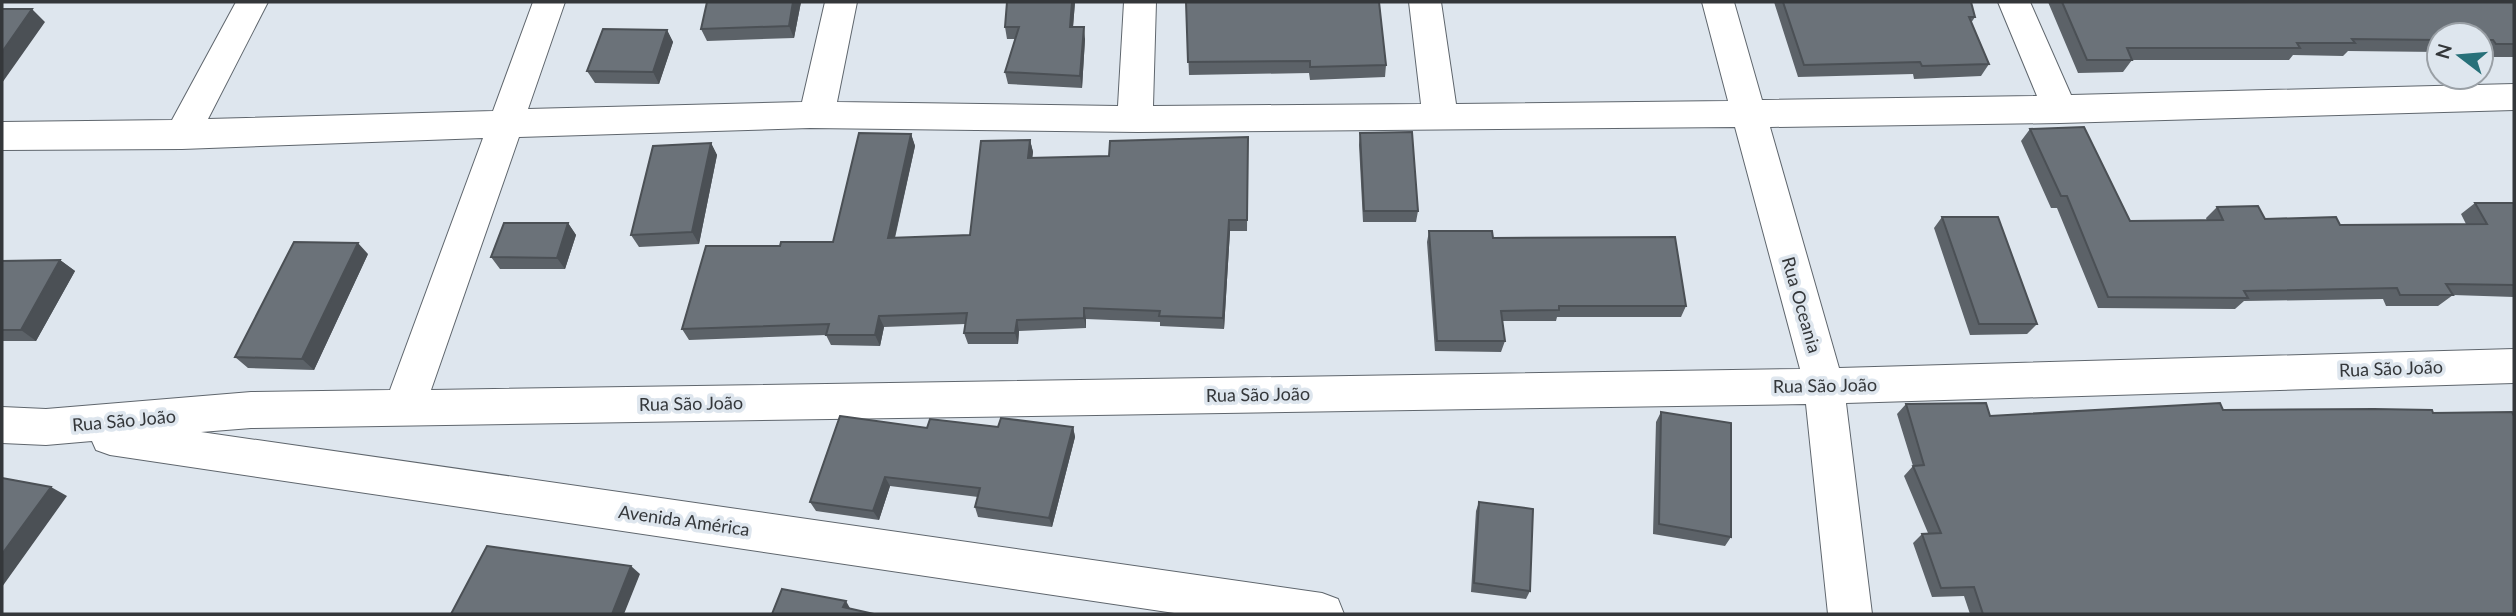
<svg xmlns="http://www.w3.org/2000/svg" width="2516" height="616" viewBox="0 0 2516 616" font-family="Lato,sans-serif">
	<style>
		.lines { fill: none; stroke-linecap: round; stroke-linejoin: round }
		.minor-casing { stroke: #5f666d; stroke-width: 2 }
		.minor { fill: #fff; fill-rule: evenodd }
		.wall { fill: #5c6268 }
		.shaded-wall { fill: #4b5055 }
		.building { fill: #6b7279; stroke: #4b5055; stroke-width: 2 }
		.labels { text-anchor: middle; stroke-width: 7; stroke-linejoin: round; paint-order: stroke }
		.street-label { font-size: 18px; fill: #34373a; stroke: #dee6ee }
	</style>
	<rect width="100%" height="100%" fill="#dee6ee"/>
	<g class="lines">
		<g class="minor-casing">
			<path id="minor" d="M236,2H268L208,119L493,111L533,2H565L528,109L802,102L825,2H857L837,102L1118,106L1124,2H1156L1153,106L1421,104L1409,2H1441L1456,104L1728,101L1702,2H1734L1762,100L2037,96L1998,2H2030L2071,95L2514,84V110L2060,123L1770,127L1839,368L2514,349V383L1846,403L1872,614H1828L1806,404L251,428L201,432L1322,593L1338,599L1344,614H1181L110,455L96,450L92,441L46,445L2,443V407L46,409L251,392L390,390L483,138L182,149L2,150V122L172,120ZM1735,127L1800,369L431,390L519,137L810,128L1138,132Z"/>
		</g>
		<use href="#minor" class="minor"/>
	</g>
	<path class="wall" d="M707,2H801L794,38L707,41L701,29Z
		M1007,2H1075L1073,27L1085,39L1082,88L1008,84L1005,72L1015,39H1007L1005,27Z
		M1186,2L1386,65L1385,77L1310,80L1309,73L1189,75Z
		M1774,2H1971L1975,17L1971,23L1989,64L1981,76L1914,79L1913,74L1798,77Z
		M2048,2H2514V57H2482L2481,55V35H2439V52L2348,51L2343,56L2293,55L2289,60H2132L2123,72L2078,73Z
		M667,30L673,42L659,84L595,83L587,71Z
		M2030,129L2130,221H2207L2206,218L2217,207L2265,219L2340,225L2466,224L2461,214L2475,203H2514V297L2453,295L2438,306H2386L2383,299L2244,301L2235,309L2098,308L2057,208H2051L2021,141Z
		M1360,133L1418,211L1416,222H1363L1359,145Z
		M911,134L915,146L895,238L970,235L1030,140L1033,152L1032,158L1109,156L1248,137L1247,231H1230L1224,329L1160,326V322L1086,319V328L1019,331L1018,344H968L964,333L965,324L884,327L880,346L831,345L826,335L689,340L682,329L780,246L833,242Z
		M711,143L717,155L699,244L639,247L631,235Z
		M1942,217L2037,324L2027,334L1970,335L1934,228Z
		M568,223L576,235L565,269H500L491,257Z
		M1429,231L1493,238L1686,306L1681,317H1557L1556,321H1502L1505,341L1501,352L1435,351L1427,242Z
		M368,254L314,370L248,368L235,357Z
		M60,260L75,271L36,341H2V261Z
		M1906,404L1990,416L2223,410L2514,614H1970L1964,596L1932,597L1913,543L1922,534L1928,533L1904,476L1913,466L1897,414Z
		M1661,412L1731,537L1725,546L1653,534L1656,422Z
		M998,427H1073L1075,437L1052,527L978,517L975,507L978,497L890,486L879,520L816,511L810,502L927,428Z
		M1479,502L1530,591L1526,599L1471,592L1476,511Z"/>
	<path class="shaded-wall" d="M793,2H801L794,38L789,26Z
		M1072,2H1075L1072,39L1070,27Z
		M32,9L45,22L2,83V52Z
		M1084,27L1085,39L1082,88L1080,76Z
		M667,30L673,42L659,84L653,72Z
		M911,134L915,146L892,249L888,238Z
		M1030,140L1033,152L1031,169L1028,158Z
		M711,143L717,155L699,244L692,232Z
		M1229,220L1230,231L1224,329L1223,318Z
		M568,223L576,235L565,269L557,258Z
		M358,243L368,254L314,370L302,359Z
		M60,260L75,271L36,341L21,330Z
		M1084,308L1086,319V328L1084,318Z
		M879,316L884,327L880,346L875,335Z
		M1017,320L1019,331L1018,344L1015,333Z
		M1073,427L1075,437L1052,527L1049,518Z
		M885,477L890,486L879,520L873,511Z
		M51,487L67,496L2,587V554Z
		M631,566L640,574L624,614H612Z
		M846,601L851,610L843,607Z"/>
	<path class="building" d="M707,2H793L789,26L701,29Z
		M1007,2H1072L1070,27H1084L1080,76L1005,72L1019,27H1005Z
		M1186,2H1379L1386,65L1310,67V61L1188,62Z
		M1783,2H1971L1975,17H1969L1989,64L1922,66L1920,62L1804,65Z
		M2062,2H2514V44H2496L2493,40H2481V35H2439V40L2352,39L2355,43H2297L2300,48H2127L2132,60H2087Z
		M2,9H32L2,52Z
		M603,29L667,30L653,72L587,71Z
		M2084,127L2130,221L2223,220L2217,207L2258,206L2265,219L2336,217L2340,225L2487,224L2475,203H2514V285L2446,284L2453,295H2400L2397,288L2244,291L2248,298L2108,297L2067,196H2061L2030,129Z
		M1412,132L1418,211H1364L1360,133Z
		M859,133L911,134L888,238L970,235L981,141L1030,140L1028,158L1109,156L1110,141L1248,137L1247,220H1229L1223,318L1159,316L1160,311L1084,308V318L1017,320L1015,333H964L967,313L879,316L875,335H826L829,324L682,329L706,246H780L781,242H833Z
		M711,143L692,232L631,235L653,146Z
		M1942,217H1998L2037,324H1979Z
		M504,223H568L557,258L491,257Z
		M1429,231H1492L1493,238L1675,237L1686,306H1559V310L1501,311L1505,341H1437Z
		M294,242L358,243L302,359L235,357Z
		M60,260L21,330H2V261Z
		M1986,403L1990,416L2220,403L2223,410L2374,409L2432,410L2433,413L2512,412L2514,416V614H1983L1974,587L1941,588L1922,534L1941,533L1913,466L1924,465L1906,404Z
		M1661,412L1731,423V537L1659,524Z
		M840,416L927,428L930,419L998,427L1001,418L1073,427L1049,518L975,507L980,488L885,477L873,511L810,502Z
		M2,478L51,487L2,554Z
		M1479,502L1533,509L1530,591L1474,583Z
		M487,546L631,566L612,614H451Z
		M782,589L846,601L843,607L874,614H772Z"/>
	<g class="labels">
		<g class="street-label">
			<text transform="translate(1801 305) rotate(74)" y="6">Rua Oceania</text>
			<text transform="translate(2391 369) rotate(-2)" y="6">Rua São João</text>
			<text transform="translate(1825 386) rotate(-1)" y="6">Rua São João</text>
			<text transform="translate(1258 395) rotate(-1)" y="6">Rua São João</text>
			<text transform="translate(691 404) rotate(-1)" y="6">Rua São João</text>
			<text transform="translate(124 421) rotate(-5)" y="6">Rua São João</text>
			<text transform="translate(684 521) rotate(8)" y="6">Avenida América</text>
		</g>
	</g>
	<rect width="2516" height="616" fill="none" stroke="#34373a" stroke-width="7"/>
	<g transform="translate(2460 56) rotate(286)"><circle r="33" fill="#dee6ee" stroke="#9aa0a6" stroke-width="2"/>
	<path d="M0-5L12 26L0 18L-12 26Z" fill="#277079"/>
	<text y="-10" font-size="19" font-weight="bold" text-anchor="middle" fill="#34373a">N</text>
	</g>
</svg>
